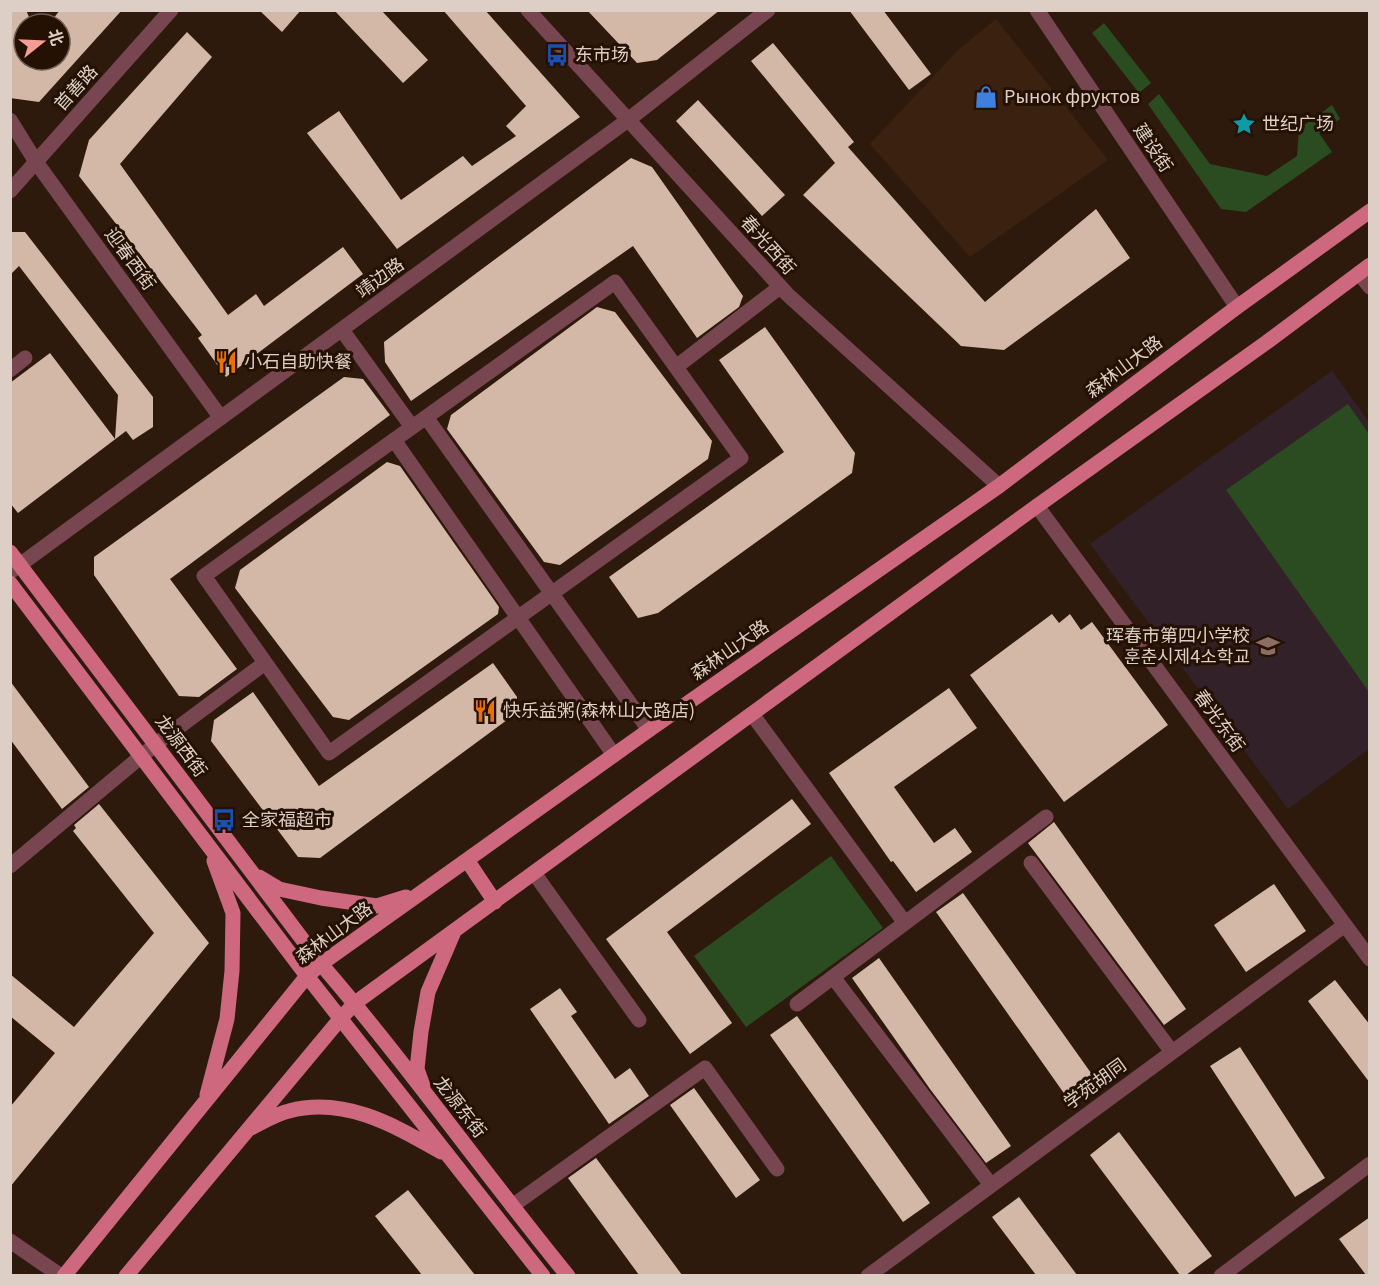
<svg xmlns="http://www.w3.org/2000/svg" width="1380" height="1286" viewBox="0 0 1380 1286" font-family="Georgia,'Noto Sans SC','Noto Sans KR',serif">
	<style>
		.built { fill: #3b210f }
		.education { fill: #322129 }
		.green { fill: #2b4b20 }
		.building { fill: #d4b8a7 }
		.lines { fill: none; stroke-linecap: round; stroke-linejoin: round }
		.minor { stroke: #774650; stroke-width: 15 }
		.major { stroke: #ce687f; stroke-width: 15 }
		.labels { text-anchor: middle; stroke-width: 6; stroke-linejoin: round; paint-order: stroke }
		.poi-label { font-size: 18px; fill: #ddcfc6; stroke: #241104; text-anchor: start }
		.street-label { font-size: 18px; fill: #ddcfc6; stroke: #241104 }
	</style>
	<rect width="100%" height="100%" fill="#2e1a0c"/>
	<path class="built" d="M996,19L1108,160L970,257L870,144L958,50Z"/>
	<path class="education" d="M1332,371L1369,422V749L1288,809L1090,544Z"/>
	<path class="green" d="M1104,23L1151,83L1139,93L1092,33Z
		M1159,94L1210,164L1267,176L1297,156L1299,129L1332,105L1340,119L1319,133L1332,152L1246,212L1221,209L1148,104Z
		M1348,404L1369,434V692L1226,490Z
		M831,856L883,928L746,1027L694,956Z"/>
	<path class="building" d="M10,10H26L32,24H24V60H60V24H49L60,10H122L39,102L10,98Z
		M259,10H301L282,32Z
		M334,10H381L428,60L403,83Z
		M443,10H485L580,117L397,249L307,133L339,111L401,200L463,156L472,166L516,136L506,126L526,106Z
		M587,10H720L657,60L637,63Z
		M849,10H883L931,74L909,90Z
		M187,32L212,57L120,164L228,315L256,294L264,306L343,247L363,274L226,377L198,338L202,335L79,176L89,140Z
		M773,43L854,142L848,147L985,302L1096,209L1130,258L1004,350L961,346L803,195L835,163L751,61Z
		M698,100L785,195L762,216L676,121Z
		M631,158L652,167L743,296L739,307L697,338L633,246L411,401L385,362L384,342Z
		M10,232H25L153,397V427L133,440L126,431L18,513L10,503V383L50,353L115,439L118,395L19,266L10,275Z
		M597,307L615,312L712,441L708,459L560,565L544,562L447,429L451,415Z
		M765,327L855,453L852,473L658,613L638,618L609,577L784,452L719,360Z
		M344,377L363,379L390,415L170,579L237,669L199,697L179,696L94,575V557Z
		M387,462L400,466L499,607L498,614L349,720L333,717L235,588L240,570Z
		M1052,614L1059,623L1070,614L1081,630L1092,622L1168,725L1064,802L970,675Z
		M493,663L517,697L515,714L320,858L298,857L211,741L214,720L253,692L319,786Z
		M10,681L89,787L62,809L10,739Z
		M949,688L977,728L894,787L934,843L955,828L972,852L916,892L893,861L891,862L829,773Z
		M792,799L811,824L667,932L732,1023L690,1054L606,939Z
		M99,804L209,943L10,1187V1107L55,1053L10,1016V974L74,1027L154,933L73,831L76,828L74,825Z
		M1054,822L1186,1009L1164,1025L1028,843Z
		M1274,884L1306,931L1246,972L1214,925Z
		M963,893L1096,1080L1068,1099L936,912Z
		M879,958L1011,1146L986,1163L930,1089L852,978Z
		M1335,980L1370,1025V1083L1308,1001Z
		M560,988L577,1012L571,1016L615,1079L630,1068L649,1096L609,1124L530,1009Z
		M797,1016L930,1203L903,1222L770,1035Z
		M1240,1047L1325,1178L1295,1197L1210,1066Z
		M694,1088L760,1180L736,1198L670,1105Z
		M1119,1132L1212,1256L1186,1275H1180L1090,1155Z
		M596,1158L682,1275H639L568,1178Z
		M408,1190L475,1275H422L375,1216Z
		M1019,1197L1077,1275H1036L992,1217Z
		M1370,1217V1275H1366L1339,1239Z"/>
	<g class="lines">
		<path class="minor" d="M528,10L788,295L999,486
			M1037,10L1237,307
			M10,120L36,162L221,418
			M10,191L171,10
			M1359,273L1370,287
			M615,282L741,458L329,753L204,576Z
			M342,330L412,427
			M676,367L780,287
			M10,370L25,358
			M426,417L649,730
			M394,440L614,755
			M1037,506L1370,959
			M10,572L628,120L768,10
			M752,714L905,923
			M1031,863L1172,1052
			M10,866L156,744L265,663
			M534,873L639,1020
			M833,977L991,1185
			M797,1004L1046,817
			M512,1206L705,1068L777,1169
			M10,1241L61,1276
			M868,1276L1345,925
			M1221,1276L1370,1164"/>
		<path class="major" d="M10,552L321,964C407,1064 484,1173 568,1276
			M10,583L307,976L543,1276
			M467,860L495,902
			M259,877L279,889L321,898L377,906L406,897
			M423,1086L417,1069L421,1032L428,992L453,934
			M207,1095L227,1019L232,971L233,913L214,861
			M251,1128C263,1122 276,1114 289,1111C345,1096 395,1126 441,1152
			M64,1276L307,976L321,964L649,730L999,486L1237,307L1370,211
			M126,1276L341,1018L355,1003L1037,506L1267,342L1370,265"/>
	</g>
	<defs>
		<g id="bus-bare" transform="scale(1.8)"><path d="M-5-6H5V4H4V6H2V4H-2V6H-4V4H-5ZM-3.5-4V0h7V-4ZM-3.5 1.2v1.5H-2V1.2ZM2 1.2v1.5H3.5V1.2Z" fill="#1a4fb4" stroke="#241104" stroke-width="2.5" paint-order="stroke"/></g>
		<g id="shop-bare" transform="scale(1.8)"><path d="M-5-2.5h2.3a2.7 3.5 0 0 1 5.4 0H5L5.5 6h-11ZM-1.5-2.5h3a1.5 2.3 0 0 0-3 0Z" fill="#3f7fe0" stroke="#241104" stroke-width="2.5" paint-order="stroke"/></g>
		<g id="sight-bare" transform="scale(1.8)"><path d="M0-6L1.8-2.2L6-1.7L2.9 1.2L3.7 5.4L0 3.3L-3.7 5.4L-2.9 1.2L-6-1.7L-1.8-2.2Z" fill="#0f9aa8" stroke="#241104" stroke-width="2.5" paint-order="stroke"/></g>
		<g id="restaurant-bare" transform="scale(1.8)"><path d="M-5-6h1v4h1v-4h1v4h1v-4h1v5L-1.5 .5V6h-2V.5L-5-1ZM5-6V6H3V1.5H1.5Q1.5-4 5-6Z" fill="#e8710a" stroke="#241104" stroke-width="2.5" paint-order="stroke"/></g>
		<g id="school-bare" transform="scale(1.8)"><path d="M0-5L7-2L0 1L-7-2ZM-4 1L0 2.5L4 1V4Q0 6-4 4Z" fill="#8d6e63" stroke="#241104" stroke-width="2.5" paint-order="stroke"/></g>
	</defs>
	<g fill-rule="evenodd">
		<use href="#bus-bare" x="557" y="55"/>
		<use href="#shop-bare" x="986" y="97"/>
		<use href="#sight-bare" x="1244" y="124"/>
		<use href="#restaurant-bare" x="226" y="362"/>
		<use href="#school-bare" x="1268" y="646"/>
		<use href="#restaurant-bare" x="485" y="711"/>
		<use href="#bus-bare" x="224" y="820"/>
	</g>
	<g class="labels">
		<g class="poi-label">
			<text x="575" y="61">东市场</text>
			<text x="1004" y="103">Рынок фруктов</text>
			<text x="1262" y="130">世纪广场</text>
			<text x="244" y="368">小石自助快餐</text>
			<text x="1250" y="642" text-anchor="end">珲春市第四小学校<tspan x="1250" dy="21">훈춘시제4소학교</tspan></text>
			<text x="503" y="717">快乐益粥(森林山大路店)</text>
			<text x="242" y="826">全家福超市</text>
		</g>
		<g class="street-label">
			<text transform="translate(76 88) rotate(-48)" y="6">首善路</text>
			<text transform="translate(1153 148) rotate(56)" y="6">建设街</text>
			<text transform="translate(768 245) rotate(48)" y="6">春光西街</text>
			<text transform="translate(130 259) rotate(54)" y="6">迎春西街</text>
			<text transform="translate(380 278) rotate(-36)" y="6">靖边路</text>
			<text transform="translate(1124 367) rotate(-37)" y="6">森林山大路</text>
			<text transform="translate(730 650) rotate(-35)" y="6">森林山大路</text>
			<text transform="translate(1219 721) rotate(54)" y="6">春光东街</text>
			<text transform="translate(181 746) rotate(53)" y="6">龙源西街</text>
			<text transform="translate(334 933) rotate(-37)" y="6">森林山大路</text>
			<text transform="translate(1095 1084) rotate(-36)" y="6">学苑胡同</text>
			<text transform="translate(460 1107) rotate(52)" y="6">龙源东街</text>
		</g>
	</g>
	<rect width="1380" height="1286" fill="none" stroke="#ddcfc6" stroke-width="24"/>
	<g transform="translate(42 42) rotate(72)"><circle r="28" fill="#241104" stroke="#6e5d52" stroke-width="1.5"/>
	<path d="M0-4.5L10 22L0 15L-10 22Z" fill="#f59c95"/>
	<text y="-9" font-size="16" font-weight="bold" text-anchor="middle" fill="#ddcfc6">北</text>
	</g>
</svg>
